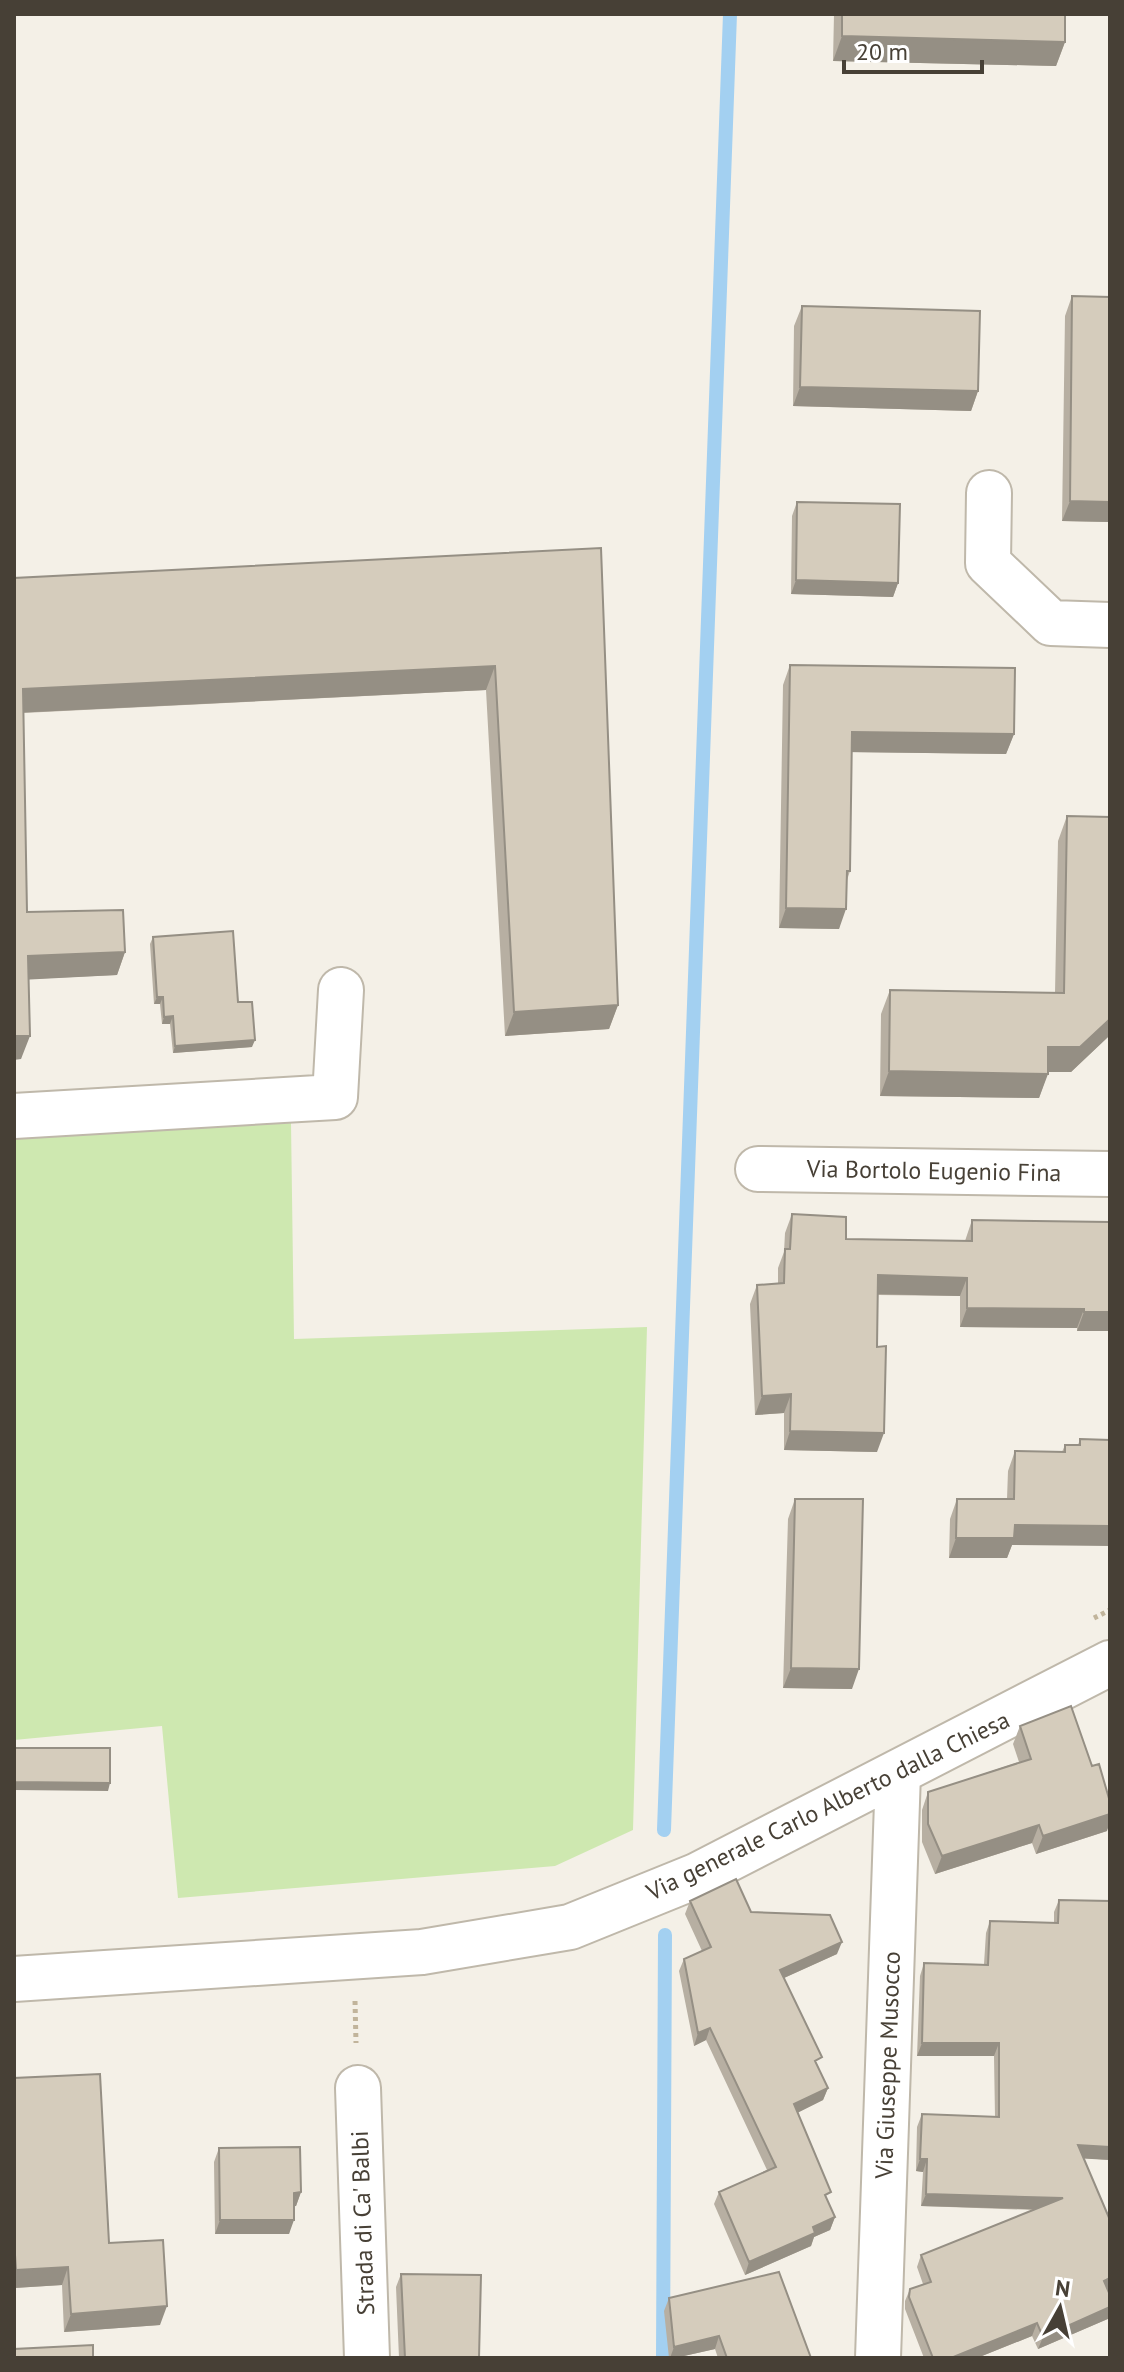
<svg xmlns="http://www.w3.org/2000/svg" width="1124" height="2372" viewBox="0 0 1124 2372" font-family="'PT Sans',sans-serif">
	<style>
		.green { fill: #cee8b0 }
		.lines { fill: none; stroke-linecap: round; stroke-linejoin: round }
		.stream { stroke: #a3d0f1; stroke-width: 14 }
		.minor-casing { stroke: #bfb8aa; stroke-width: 48 }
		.path { stroke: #c1b49b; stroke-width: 5; stroke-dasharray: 4 4; stroke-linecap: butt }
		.minor { stroke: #fff; stroke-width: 44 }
		.wall { fill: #b7afa2 }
		.shaded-wall { fill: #958f84 }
		.building { fill: #d5ccbc; stroke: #958f84; stroke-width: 2 }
		.labels { text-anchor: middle; stroke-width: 6; stroke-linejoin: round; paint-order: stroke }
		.street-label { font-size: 24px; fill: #474036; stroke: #fff }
	</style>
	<rect width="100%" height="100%" fill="#f4f0e7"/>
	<path class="green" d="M291,1123L294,1339L647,1327L633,1830L555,1866L178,1898L162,1726L14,1740V1133Z"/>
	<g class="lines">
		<path class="stream" d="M664,1830L730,14
			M663,2358L665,1935"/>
		<g class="minor-casing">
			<path id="minor" d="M989,493L988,563L1051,623L1110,625
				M14,1116L335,1097L341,990
				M758,1169L1110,1174
				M14,1979L422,1952L570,1927L696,1876L1110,1663
				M358,2088L367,2358
				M878,2358L898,1773"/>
		</g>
		<path class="path" d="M1094,1618L1110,1610
			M355,2001L356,2043"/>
		<use href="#minor" class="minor"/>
	</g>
	<path class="wall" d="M834,14H1065V42L1056,66L833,61Z
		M1072,296L1110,522L1062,521L1065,316Z
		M802,306L978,391L971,411L793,406L794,326Z
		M797,502L898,583L893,597L791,594L792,516Z
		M601,548L618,1005L609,1029L505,1036L486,690L23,713L27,912L125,952L117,975L29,979L21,1059L14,578Z
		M790,665L1014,734L1006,754L851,752L850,871L847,880L839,929L779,928L783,685Z
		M1067,816L1110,817V1032L1108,1037L1071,1072H1048L1039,1098L880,1096L881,1014L890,990L1055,993L1058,841Z
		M153,937L238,1002L252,1047L173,1053L170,1024H162L160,1004H154L150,944Z
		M792,1214L846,1239L965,1241L972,1220L1110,1331H1077V1328L960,1327V1296L878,1295L877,1452L784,1450V1413L755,1415L750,1304L757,1285L778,1284V1268L784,1252L785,1233Z
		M1080,1439L1110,1440L1012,1545L1007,1558H949L950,1519L957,1499H1007L1008,1471L1015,1451L1062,1452L1065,1445H1078Z
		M795,1499L852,1689L783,1688L788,1519Z
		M1020,1726L1107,1831L1036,1854L1032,1843L935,1874L922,1842V1810L928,1792L1019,1762L1013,1744Z
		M1059,1900L1110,1901V2160L1084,2158L1108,2289L1110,2318L1038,2349L1032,2336L977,2358H924L905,2309V2301L910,2289L923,2284L917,2267L921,2255L1034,2210L921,2206L923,2172L916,2171L917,2127L922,2114L995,2117L994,2056H917L920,1976L924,1963L984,1964L986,1933L990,1921L1054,1923V1912Z
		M690,1901L751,1912L837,1954L784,1978L818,2067L828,2088L823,2100L797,2113L828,2202L835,2217L830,2230L814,2237L811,2246L745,2275L714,2204L719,2192L767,2170L706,2040L694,2046L679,1971L684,1959L702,1951L685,1914Z
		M14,2078L109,2243L160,2325L64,2332L62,2285L14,2288Z
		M219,2148L301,2192L296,2206H294L289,2234H215L214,2162Z
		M401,2274L479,2358H399L396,2287Z
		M669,2298L811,2358H718L715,2349L675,2358H669L664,2311Z"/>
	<path class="shaded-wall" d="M842,36L1065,42L1056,66L833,61Z
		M800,387L978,391L971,411L793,406Z
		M1070,501L1110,502V522L1062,521Z
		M796,580L898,583L893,597L791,594Z
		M495,666L486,690L14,713L23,689Z
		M852,732L1014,734L1006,754L844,752Z
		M786,908L846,909L839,929L779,928Z
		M125,952L117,975L20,980L28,956Z
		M157,997H163L160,1004H154Z
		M618,1005L609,1029L505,1036L514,1012Z
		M173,1016L170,1024H162L164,1017Z
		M1110,1019V1032L1108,1037L1071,1072H1039L1048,1047Z
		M14,1036H30L21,1059L14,1060Z
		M255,1040L252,1047L173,1053L175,1046Z
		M889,1071L1048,1074L1039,1098L880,1096Z
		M878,1275L967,1278L960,1296L871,1294Z
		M967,1308L1084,1309L1077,1328L960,1327Z
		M1084,1312H1110V1331H1077Z
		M791,1394L784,1413L755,1415L762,1396Z
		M790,1431L884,1433L877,1452L784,1450Z
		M1015,1525L1110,1526V1546L1012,1545L1007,1558H949L956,1538Z
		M791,1668L859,1669L852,1689L783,1688Z
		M14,1782L110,1783L108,1791L14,1790Z
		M1110,1814V1822L1107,1831L1036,1854L1043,1836Z
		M1039,1825L1032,1843L935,1874L942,1856Z
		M842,1942L837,1954L775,1982L780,1970Z
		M710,2028L706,2040L694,2046L698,2033Z
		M922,2043H999L994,2056H917Z
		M828,2088L823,2100L789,2117L794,2104Z
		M1078,2145L1110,2147V2160L1074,2158Z
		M920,2159H927L923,2172L916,2171Z
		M301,2192L296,2206L289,2207L294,2193Z
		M926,2194L1063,2198L1059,2210L921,2206Z
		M835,2217L830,2230L814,2237L811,2246L745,2275L749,2262L813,2227Z
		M220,2220H294L289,2234H215Z
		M68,2267L62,2285L14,2288V2276L16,2270Z
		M1110,2278V2284L1108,2289L1104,2281Z
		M167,2306L160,2325L64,2332L71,2314Z
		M1110,2307V2318L1038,2349L1043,2337Z
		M1037,2323L1032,2336L977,2358H951Z
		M719,2336L715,2349L675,2358H670L674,2347Z"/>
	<path class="building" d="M842,14H1065V42L842,36Z
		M1072,296L1110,297V502L1070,501Z
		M802,306L980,311L978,391L800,387Z
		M797,502L900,504L898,583L796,580Z
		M601,548L618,1005L514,1012L495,666L23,689L27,912L123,910L125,952L28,956L30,1036H14V578Z
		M790,665L1015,668L1014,734L852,732L850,871H847L846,909L786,908Z
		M1067,816L1110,817V1019L1080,1047H1048V1074L889,1071L890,990L1064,993Z
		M233,931L238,1002H252L255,1040L175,1046L173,1016L164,1017L163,997H157L153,937Z
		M792,1214L846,1217V1239L972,1241V1220L1110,1222V1312H1084V1309L967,1308V1278L878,1275L877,1347L886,1346L884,1433L790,1431L791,1394L762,1396L757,1285L784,1283L785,1249H790Z
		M1080,1439L1110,1440V1526L1015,1525L1014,1538H956L957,1499H1014L1015,1451L1065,1452V1445H1080Z
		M795,1499H863L859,1669L791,1668Z
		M1071,1706L1092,1766L1099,1764L1110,1802V1814L1043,1836L1039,1825L942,1856L928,1824V1792L1031,1759L1020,1726Z
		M14,1748H110V1783L14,1782Z
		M736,1879L751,1912L830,1915L842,1942L780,1970L822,2057L815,2061L828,2088L794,2104L831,2192L825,2195L835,2217L813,2227L815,2233L749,2262L719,2192L776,2167L710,2028L698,2033L684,1959L711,1947L690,1901Z
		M1059,1900L1110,1901V2147L1078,2145L1110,2220V2278L1104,2281L1110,2295V2307L1043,2337L1037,2323L951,2358H933L909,2297L910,2289L931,2282L921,2255L1063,2198L926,2194L927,2159H920L922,2114L999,2117V2043H922L924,1963L988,1965L990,1921L1058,1923Z
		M100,2074L109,2243L163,2240L167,2306L71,2314L68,2267L16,2270L14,2240V2078Z
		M300,2147L301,2192L294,2193V2220H220L219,2148Z
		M779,2272L811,2358H727L719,2336L674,2347L669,2298Z
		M401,2274L481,2275L479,2358H405Z
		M93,2345V2358H14V2349Z"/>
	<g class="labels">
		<g class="street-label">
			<text transform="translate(934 1171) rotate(1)" y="8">Via Bortolo Eugenio Fina</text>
			<text transform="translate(828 1806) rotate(-26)" y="8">Via generale Carlo Alberto dalla Chiesa</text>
			<text transform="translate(888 2065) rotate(-88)" y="8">Via Giuseppe Musocco</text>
			<text transform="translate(363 2223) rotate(-92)" y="8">Strada di Ca' Balbi</text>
		</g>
	</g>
	<rect width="1124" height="2372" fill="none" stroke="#474036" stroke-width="32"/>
	<g transform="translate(1060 2308) rotate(8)" stroke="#ffffff" stroke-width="6" paint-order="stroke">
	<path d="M0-6L14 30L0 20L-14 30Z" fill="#474036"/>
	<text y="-12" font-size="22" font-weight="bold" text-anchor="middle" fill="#474036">N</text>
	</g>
	<path d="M844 60v12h138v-12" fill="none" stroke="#474036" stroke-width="4"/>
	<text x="856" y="60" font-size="24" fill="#474036" stroke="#ffffff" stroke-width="6" paint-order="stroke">20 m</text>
</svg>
